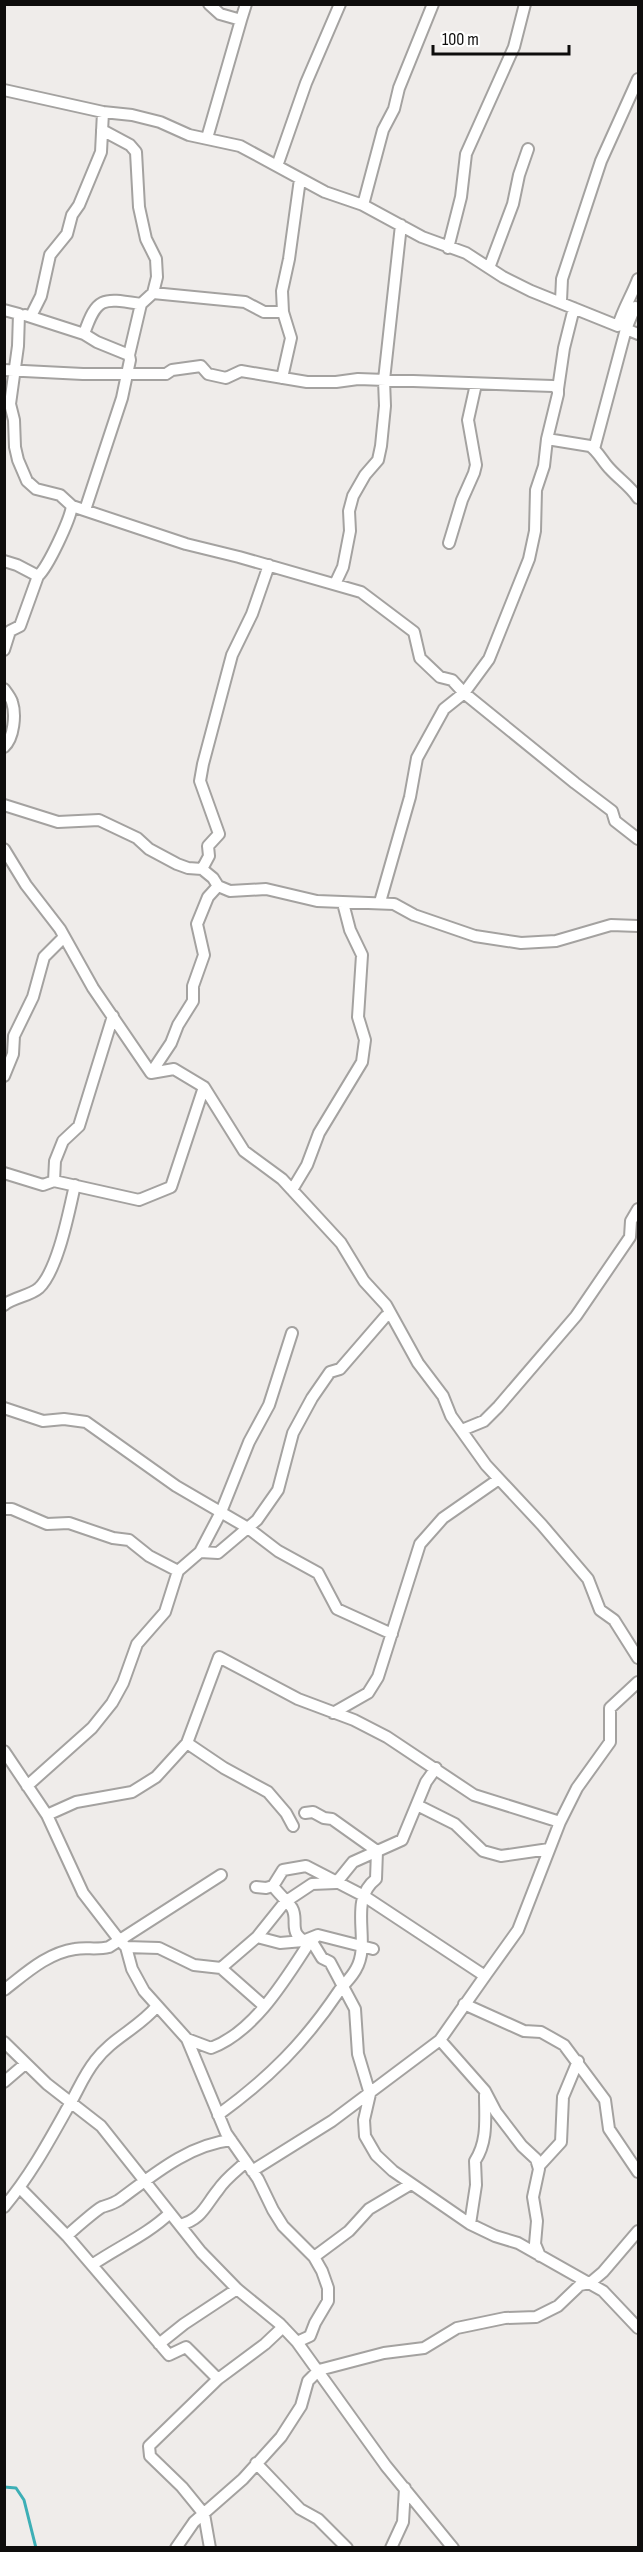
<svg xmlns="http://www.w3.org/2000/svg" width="643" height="2552" viewBox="0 0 643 2552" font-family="'Sofia Sans Condensed',sans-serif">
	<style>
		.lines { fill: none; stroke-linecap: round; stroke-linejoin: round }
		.stream { stroke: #3dafb6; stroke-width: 3 }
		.minor-casing { stroke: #a4a2a0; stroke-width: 14 }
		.minor { stroke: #fff; stroke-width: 10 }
	</style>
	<rect width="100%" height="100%" fill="#efecea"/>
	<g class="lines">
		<path class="stream" d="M4,2487L16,2488L24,2500L36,2548"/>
		<g class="minor-casing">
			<path id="minor" d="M241,20L246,4
				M4,90L103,112L132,115L160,122L189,135L240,146L325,192L363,205L422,237L466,253L503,277L531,291L618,326C623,309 632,295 638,279
				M102,130L130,145L136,152L139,207L146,239L156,259L157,277L153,293L141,304L129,355
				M207,138L241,20L220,14L209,4
				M277,166L306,83L340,4
				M363,205L383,130L394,109L399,88L433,4
				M448,248L461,197L466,154L514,47L525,4
				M489,268L513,204L519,175L528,149
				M153,293L245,302L264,312H283
				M561,301L562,279L601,161L638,79
				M635,307L626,329L638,334
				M4,310L19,314L18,346L10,404L14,420L15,447L18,460L27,481L36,489L60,495L72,506C70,520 48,567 38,576L20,626L10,631L4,650
				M25,315L84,334C97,296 103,298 141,304
				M31,316L41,296L50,255L67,234L72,215L79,205L101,152L103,112
				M84,334L97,342L129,355L130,360L122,398L85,510
				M4,370L83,374H166L172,370L201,366L208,374L226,378L241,371L307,382H336L358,379L553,386L558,389V394L547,439L590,446C598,451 603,462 610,469C619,479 630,486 638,498
				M282,378L291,338L283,312L282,291L289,259L300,179
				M558,389L564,348L574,308
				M594,449L626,329
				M72,506L186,544L239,557L361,592L414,632L420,658L440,677L452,680L464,693L575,783L612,811L615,821L638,839
				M449,543L462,500L474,473L476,465L468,420L476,384
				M4,561L17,565L38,576
				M335,584L343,567L350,531L349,511L353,496L365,475L378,460L381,446L385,406L384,380L401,225
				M4,689C7,693 11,698 12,702C16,714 14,738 4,747
				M4,805L58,822L99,820L137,838L149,849L177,864L188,868L202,869L213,878L218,886L230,891L266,889L317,901L394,904L414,915L475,936L521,943L556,941L611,925L638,926
				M4,849L26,885L60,929L93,988L151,1073L174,1069L204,1087L244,1151L282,1179L341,1243L364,1281L386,1305L418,1363L443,1396L451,1416L486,1465L542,1525L588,1579L600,1610L614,1620L638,1658
				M202,869L209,856L208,846L219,834L200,781L203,764L232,655L252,614L269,565
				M380,902L410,797L417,758L444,709L464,693L489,659L529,559L535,531L536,490L544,466L547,439
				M151,1073L171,1043L178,1025L193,1001V986L204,955L197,924L208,897L218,886
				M4,1076L13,1054L14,1036L33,997L44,957L64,937
				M4,1173L43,1185L54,1181L139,1200L171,1187L204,1087
				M54,1181L55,1161L63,1141L79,1126L113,1016
				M292,1190L307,1165L319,1133L362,1062L365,1040L358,1017L362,955L350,930L343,903
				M4,1305C14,1297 30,1296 39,1288C58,1270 69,1211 75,1185
				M4,1408L43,1421L64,1419L86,1422L176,1486L248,1528L278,1551L318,1573L337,1609L392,1634
				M462,1430L484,1421L498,1407L576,1316L630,1237L631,1221L638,1209
				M4,1509H12L47,1524L69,1523L113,1538L129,1540L149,1556L178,1571
				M200,1552L218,1553L257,1520L278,1490L293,1433L312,1398L330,1372L340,1369L385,1317L390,1315
				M333,1713L368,1693L378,1677L420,1544L443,1518L499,1479
				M187,1743L224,1768L268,1792L286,1813L293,1826
				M4,1751L47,1815L83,1893L120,1941L126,1947L132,1969L144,1991L187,2039L226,2133L258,2179L273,2210L283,2226L314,2257L322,2271L328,2288V2301L315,2323L310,2336L297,2342
				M27,1786L92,1728L112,1703L123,1683L137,1644L165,1612L178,1571L200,1552L221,1512L249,1442L269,1405L292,1333
				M417,1805L455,1824L483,1851L501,1856L549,1849
				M47,1815L76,1802L132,1792L156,1777L187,1743L219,1657L298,1699L354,1720L387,1737L474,1795L560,1822
				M273,1886L283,1870L306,1866L364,1896L485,1976L440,2040L485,2091L496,2112L522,2146L536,2159L539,2169L533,2197L537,2221L535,2244L540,2256
				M256,1887L266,1888L273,1886C278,1893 288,1902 292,1908C300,1922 284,1935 314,1945L322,1958L330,1962L355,2009L358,2054L370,2094L364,2120L365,2136L376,2155L393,2171L470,2224L495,2236L518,2243L603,2291L638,2328
				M257,1937L280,1943L303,1941L318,1935L373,1949
				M126,1947L159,1948L194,1965L221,1968L257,1937L285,1902L312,1884L336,1883L353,1862L402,1840L426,1782L436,1768
				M221,1968L264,2006
				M485,1976L518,1930L560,1822L577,1788L610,1742V1708L638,1682
				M4,1990C25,1974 47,1953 75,1949C86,1947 97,1950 109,1947L221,1875
				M464,2004L524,2031L541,2032L564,2045L605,2100L609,2129L638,2172
				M187,2039L211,2048C254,2032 285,1980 309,1943L318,1935
				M4,2042L47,2084L101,2126L201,2252L237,2289L280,2324L297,2342L386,2466L453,2548
				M4,2082L25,2064
				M218,2115C269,2078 304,2043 339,1991C344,1984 352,1977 356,1969C372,1942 347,1901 376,1879L377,1851L332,1819L324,1818L313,1812L305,1813
				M539,2166L561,2142L563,2097L578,2061
				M252,2171L332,2121L440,2040
				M20,2188L67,2236L169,2355L186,2347L218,2379
				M4,2207C30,2176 48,2143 67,2109C77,2093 83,2076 95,2061C112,2038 139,2028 157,2006
				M470,2224L476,2185L475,2161C488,2141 485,2119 485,2095
				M180,2225C202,2219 205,2206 218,2190C225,2179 236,2171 246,2162
				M67,2236C72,2231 96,2210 102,2207C108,2205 113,2204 119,2200C153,2175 188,2145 231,2140
				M314,2257L349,2231L369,2209L411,2184
				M92,2265C118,2247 147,2235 170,2213
				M159,2344L184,2324L237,2289
				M256,2463L300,2509L318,2519L347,2548
				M176,2548L194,2522L243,2479L281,2437L301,2406L308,2381L319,2370L384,2353L424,2348L457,2328L505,2318L536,2317L558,2306L580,2285L590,2283L603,2272L638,2231
				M210,2548L204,2514L182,2487L150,2456L149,2446L218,2379L265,2344L283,2327
				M391,2548L403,2522L405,2488"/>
		</g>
		<use href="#minor" class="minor"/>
	</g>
	<rect width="643" height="2552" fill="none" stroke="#0e0d0c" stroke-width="12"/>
	<path d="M433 45v9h136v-9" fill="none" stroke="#0e0d0c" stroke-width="3"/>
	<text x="442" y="45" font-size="18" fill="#0e0d0c" stroke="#ffffff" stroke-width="4.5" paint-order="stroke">100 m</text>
</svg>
